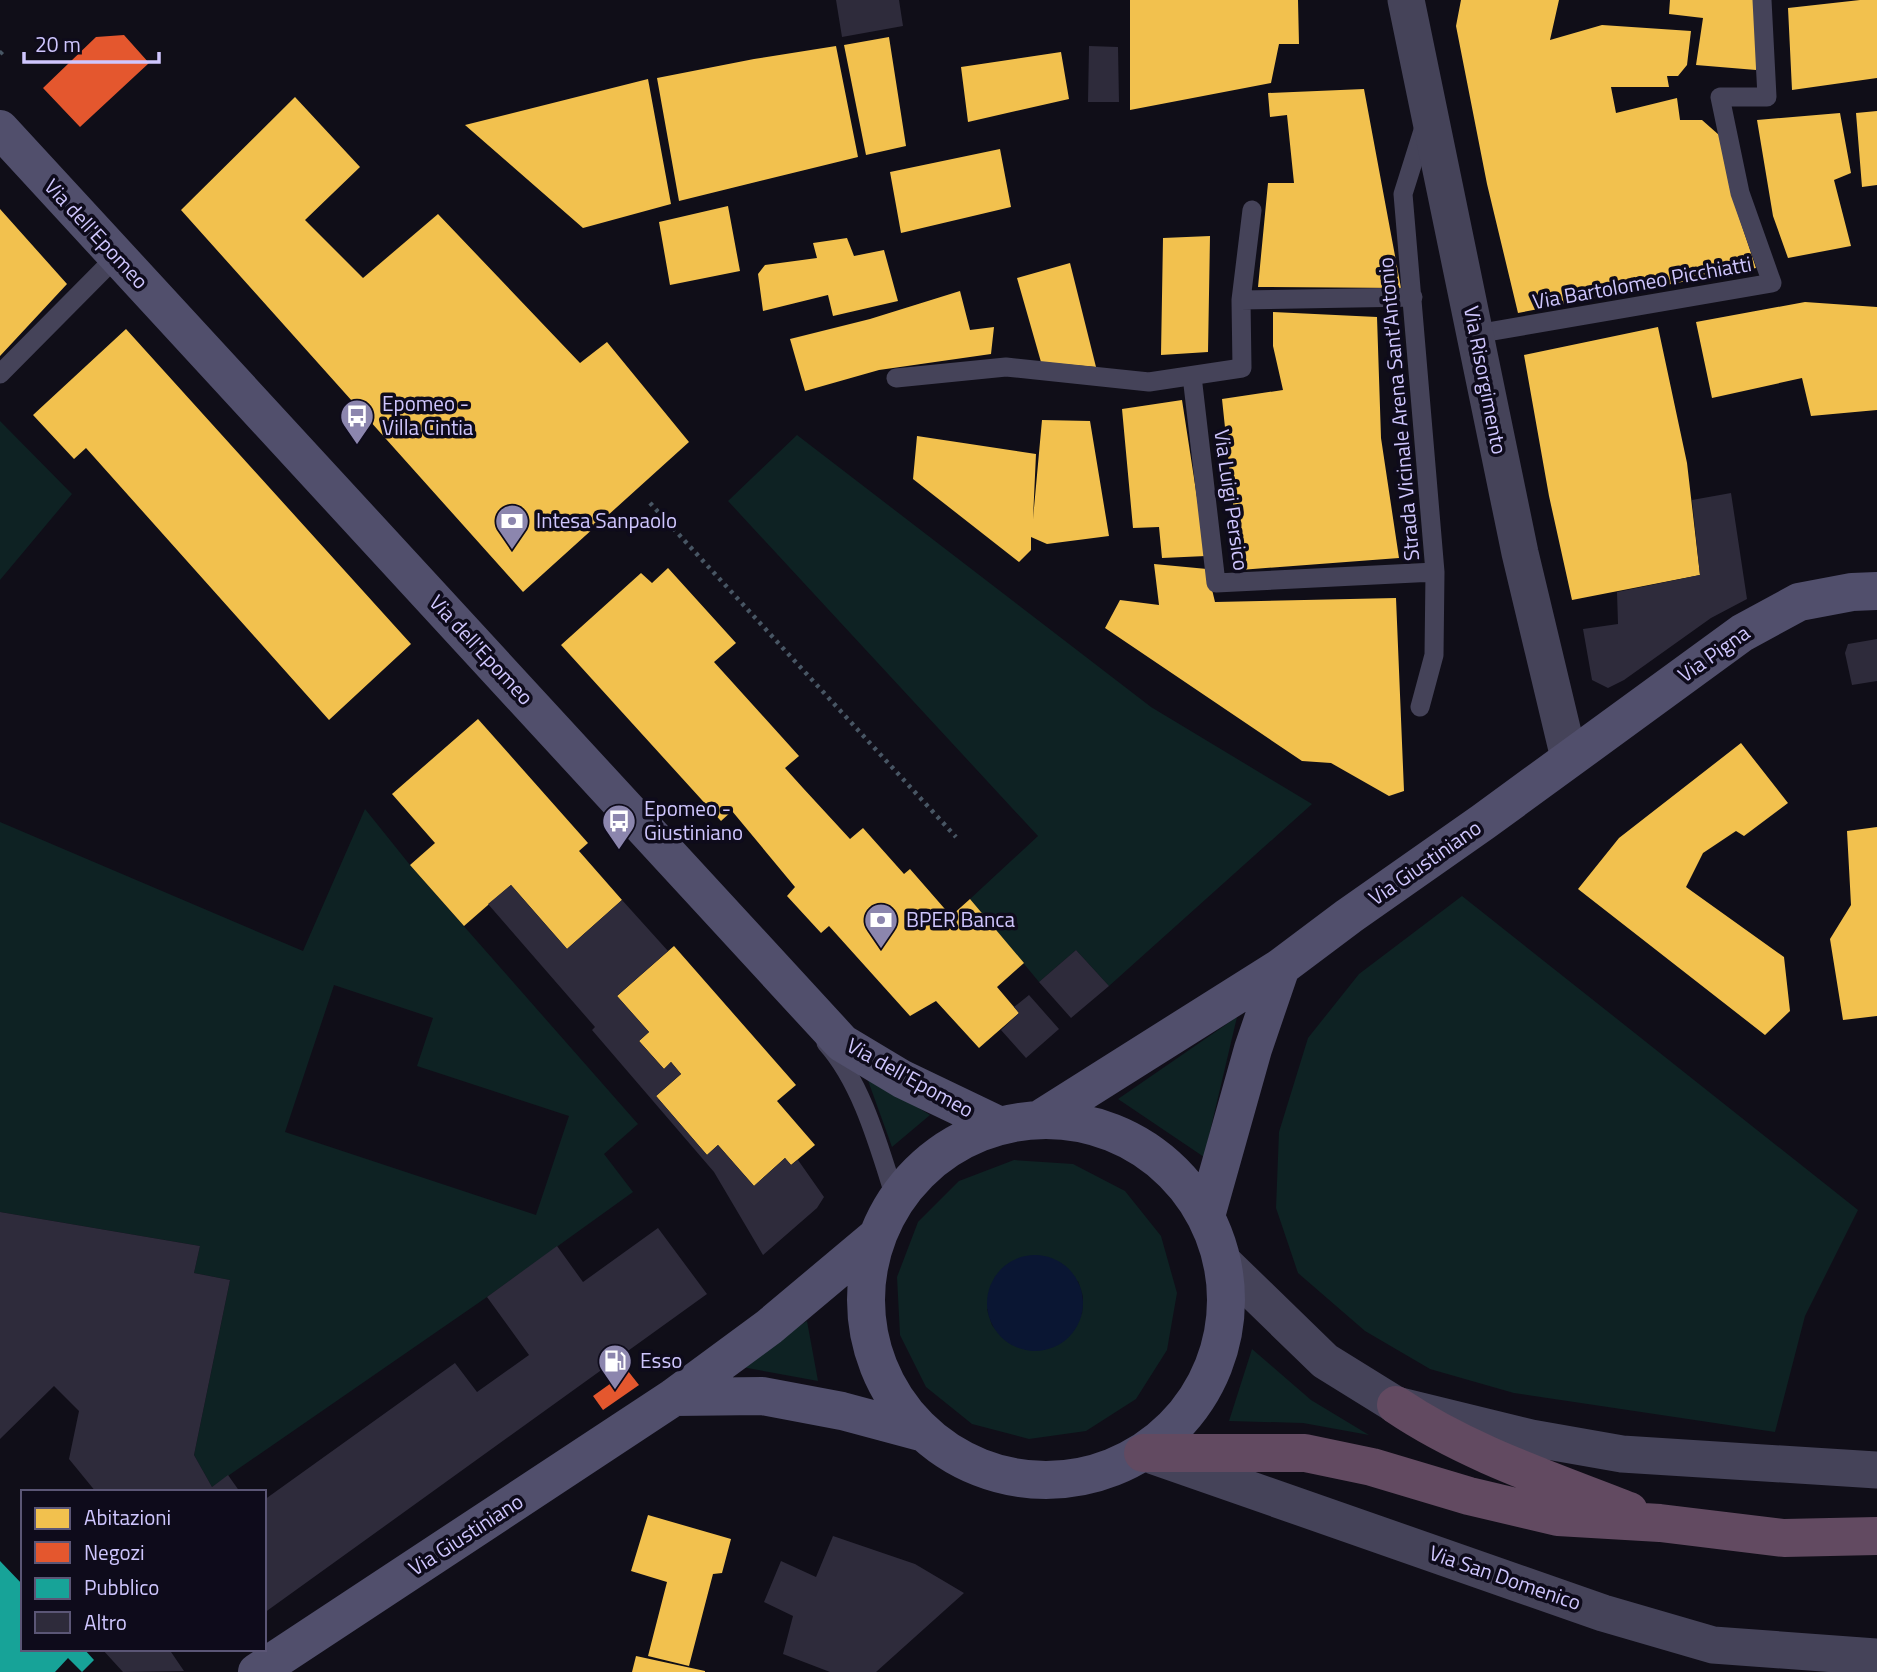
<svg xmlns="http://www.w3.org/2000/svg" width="1877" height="1672" viewBox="0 0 1877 1672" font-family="'Titillium Web',sans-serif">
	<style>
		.green { fill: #0e2223; fill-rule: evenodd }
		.water { fill: #0a1633 }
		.homes { fill: #f2c14e }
		.shops { fill: #e4572e }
		.public { fill: #17a398 }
		.building { fill: #2e2b3b }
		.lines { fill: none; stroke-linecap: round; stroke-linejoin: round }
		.path { stroke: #485664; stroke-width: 4.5; stroke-dasharray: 3.5 5; stroke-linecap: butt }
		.lane { stroke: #454359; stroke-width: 19 }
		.street { stroke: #454359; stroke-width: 37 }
		.secondary { stroke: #514f6c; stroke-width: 38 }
		.highway { stroke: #624a61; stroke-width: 38 }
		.labels { text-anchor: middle; stroke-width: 7; stroke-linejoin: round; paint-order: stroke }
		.street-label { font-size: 21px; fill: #cfc6fe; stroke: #0e0b1b }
		.poi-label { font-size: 21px; fill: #cfc6fe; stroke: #0e0b1b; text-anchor: start }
	</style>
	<rect width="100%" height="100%" fill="#100e18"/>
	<path class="green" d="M0,421L72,494L0,580Z
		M797,435L1151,707L1312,804L1109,986L1076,950L1039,982L970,899L1038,836L728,501Z
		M365,809L410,865L638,1124L604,1154L633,1192L487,1297L212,1487L194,1455L230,1280L194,1273L200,1246L0,1212V822L303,951ZM334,985L433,1018L417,1066L569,1116L536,1215L285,1132Z
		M1462,896L1858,1210L1805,1316L1775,1432L1514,1393L1430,1369L1365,1331L1298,1273L1276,1208L1279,1132L1308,1038L1359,974Z
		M1237,1017L1204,1157L1118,1099Z
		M866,1075L930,1115L892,1147Z
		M1014,1160L1073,1164L1125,1191L1161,1236L1177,1293L1167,1350L1136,1399L1086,1431L1029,1439L972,1424L926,1387L900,1335L897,1277L918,1222L959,1181ZM1078,1281L1083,1297L1082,1314L1003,1338L992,1325L987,1309Z
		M807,1321L818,1381L736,1366Z
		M1252,1349L1311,1400L1369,1435L1303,1423L1229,1421Z"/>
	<path class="water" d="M987 1303a48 48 0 1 1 96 0a48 48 0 1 1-96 0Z"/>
	<path class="homes" d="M1130,0H1298L1299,44H1279L1271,83L1130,110Z
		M1461,0H1559L1550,40L1602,25L1691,31L1687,65L1678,76H1667L1669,87H1611L1616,113L1677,98L1680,120H1702L1719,135L1731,193L1756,268L1518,313L1487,184L1456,26Z
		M1670,0H1756V70L1696,65L1703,18L1669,14Z
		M1860,0H1877V78L1792,90L1788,8Z
		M889,37L906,146L866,155L844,45Z
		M836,46L858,157L679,201L657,78L754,59Z
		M1061,52L1069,99L968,122L961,67Z
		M648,79L671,204L583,228L465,125Z
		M1364,89L1401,288L1258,287L1268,183H1294L1287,115L1270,117L1268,93Z
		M295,97L360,167L305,220L363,278L438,214L580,363L607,342L689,442L523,592L181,210Z
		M1877,111V185L1862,187L1856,113Z
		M1840,113L1851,173L1834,180L1851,246L1788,258L1773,216L1757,120Z
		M1000,149L1011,207L901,233L890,172Z
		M728,206L740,271L670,285L659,222Z
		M0,209L67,284L0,356Z
		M1210,236L1208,352L1161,355L1163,238Z
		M847,238L854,256L884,250L898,301L833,316L828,295L763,311L758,274L765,265L817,258L813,243Z
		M1070,263L1096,367L1041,362L1017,278Z
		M960,291L970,330L994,327L991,354L879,370L805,391L790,339L870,319Z
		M1805,302L1877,307V410L1811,416L1802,378L1712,398L1696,322Z
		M1273,312L1377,317L1381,438L1399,558L1240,570L1222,399L1283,390L1273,346Z
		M1658,327L1687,463L1700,575L1572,600L1549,496L1524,355Z
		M126,329L411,644L329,720L86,448L74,459L33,415Z
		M1182,400L1206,556L1162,558L1159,527L1133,528L1122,409Z
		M1042,420L1090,421L1109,536L1047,544L1031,537V550L1019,562L913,479L917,436L1036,454L1033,519Z
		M1154,564L1207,569L1215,602L1396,598L1404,791L1389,796L1331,763L1302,761L1105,628L1120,600L1159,605Z
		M668,568L736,643L714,662L799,756L785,768L803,788L850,839L863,828L904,874L910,869L951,916L970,899L1024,963L997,987L1019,1013L979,1048L936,1001L910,1016L829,926L821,933L787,896L795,887L732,811L721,821L561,645L641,573L652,583Z
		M478,719L588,843L579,851L622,900L567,949L511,885L464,926L410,865L435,843L392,794Z
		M1741,743L1788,803L1744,836L1736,831L1703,853L1686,887L1784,957L1790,1011L1765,1035L1578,889L1619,838Z
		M1877,827V1016L1843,1020L1830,939L1851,905L1847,831Z
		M674,946L796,1085L777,1101L815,1145L791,1165L785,1158L754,1186L718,1145L707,1155L656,1096L681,1074L671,1062L664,1069L639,1041L649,1032L617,996Z
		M648,1515L731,1539L722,1573L713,1574L689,1666L648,1656L667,1582L631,1571Z
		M636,1656L705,1671V1672H632Z"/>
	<path class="shops" d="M124,35L149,63L80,127L43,88L96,37Z
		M628,1371L639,1385L603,1410L593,1396Z"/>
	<path class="public" d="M0,1561L23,1585V1649H84L94,1660L82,1672L68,1658L55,1672H0Z"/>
	<path class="building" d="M836,0H899L903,26L842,37Z
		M1089,46L1118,47L1119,102H1088Z
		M1731,493L1747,599L1711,618L1624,680L1608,688L1592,680L1583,629L1618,624L1617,592L1700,575L1692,500Z
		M1877,639V681L1852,685L1845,653L1848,644Z
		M511,885L567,949L622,900L668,951L617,996L649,1032L639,1041L664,1069L671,1062L681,1074L656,1096L707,1155L718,1145L754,1186L785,1158L791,1165L798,1160L824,1197L817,1208L763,1255L714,1172L592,1030L595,1027L488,904Z
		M1076,950L1109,986L1071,1018L1039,982Z
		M1029,995L1059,1029L1026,1058L1001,1030L1019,1013L1014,1007Z
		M0,1212L200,1246L194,1273L230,1280L194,1455L212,1487L228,1475L240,1492H96L69,1459L79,1411L54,1386L0,1439Z
		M658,1228L707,1294L264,1613V1500L455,1363L477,1392L529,1355L487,1297L557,1246L583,1282Z
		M833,1536L915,1564L964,1593L876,1672H830L783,1654L793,1616L764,1602L781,1561L816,1577Z
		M102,1649H169L184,1671L123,1672Z"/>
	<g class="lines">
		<path class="path" d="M0,54L3,51
			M650,503L956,837"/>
		<path class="lane" d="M1241,300L1252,210
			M1476,334L1772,283L1740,193L1720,97H1767L1762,0
			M0,374L117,256
			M1192,376L1216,583L1435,572
			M896,378L1006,367L1149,382L1242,368L1241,300L1413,297
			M1420,707L1434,655L1435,572L1403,194L1425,124
			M826,1043C862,1083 879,1147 895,1197"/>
		<path class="street" d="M1406,0L1520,553L1569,758
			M1222,1261L1325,1361L1396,1405L1531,1438L1622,1454L1877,1470
			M1154,1456L1603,1613L1713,1645L1877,1657"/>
		<path class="secondary" d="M0,129L842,1043L902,1079L998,1125
			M1040,1119L1281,967L1349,916L1483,822L1742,633L1799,602L1852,592L1877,591
			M866 1300a180 180 0 1 1 360 0a180 180 0 1 1-360 0Z
			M1206,1216L1253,1049L1281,967
			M674,1397L762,1396L842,1411L924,1433
			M257,1672L674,1397L769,1327L875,1238"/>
		<path class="highway" d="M1396,1405C1467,1453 1550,1480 1629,1511
			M1143,1453H1305L1372,1467L1469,1496L1558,1517L1660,1523L1784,1538L1877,1536"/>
	</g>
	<defs>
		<g id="bus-pin" transform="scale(1.75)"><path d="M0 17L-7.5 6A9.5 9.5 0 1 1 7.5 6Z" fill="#8c86ae" stroke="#0e0b1b"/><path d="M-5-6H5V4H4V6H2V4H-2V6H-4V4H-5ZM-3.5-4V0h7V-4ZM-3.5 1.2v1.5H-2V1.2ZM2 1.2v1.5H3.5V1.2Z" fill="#fff"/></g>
		<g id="bank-pin" transform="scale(1.75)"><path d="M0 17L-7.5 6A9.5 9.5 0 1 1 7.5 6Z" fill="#8c86ae" stroke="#0e0b1b"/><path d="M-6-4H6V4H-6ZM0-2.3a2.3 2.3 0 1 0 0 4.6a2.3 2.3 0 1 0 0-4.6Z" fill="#fff"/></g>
		<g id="fuel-pin" transform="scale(1.75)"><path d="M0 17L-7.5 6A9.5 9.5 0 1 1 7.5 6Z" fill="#8c86ae" stroke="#0e0b1b"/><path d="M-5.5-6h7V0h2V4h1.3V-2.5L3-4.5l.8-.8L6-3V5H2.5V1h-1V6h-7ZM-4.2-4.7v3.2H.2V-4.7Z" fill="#fff"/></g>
	</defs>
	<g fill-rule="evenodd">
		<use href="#bus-pin" x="357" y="416"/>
		<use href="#bank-pin" x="512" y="521"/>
		<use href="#bus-pin" x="619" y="821"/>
		<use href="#bank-pin" x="881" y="920"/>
		<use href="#fuel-pin" x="615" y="1361"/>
	</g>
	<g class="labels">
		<g class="street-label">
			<text transform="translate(96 234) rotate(47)" y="7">Via dell'Epomeo</text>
			<text transform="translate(1642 283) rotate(-10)" y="7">Via Bartolomeo Picchiatti</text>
			<text transform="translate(1485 380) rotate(79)" y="7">Via Risorgimento</text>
			<text transform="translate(1399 409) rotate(-95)" y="7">Strada Vicinale Arena Sant'Antonio</text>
			<text transform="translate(1231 500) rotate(82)" y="7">Via Luigi Persico</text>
			<text transform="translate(481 650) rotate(47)" y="7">Via dell'Epomeo</text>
			<text transform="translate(1714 654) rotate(-35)" y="7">Via Pigna</text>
			<text transform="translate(1425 863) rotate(-35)" y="7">Via Giustiniano</text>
			<text transform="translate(910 1078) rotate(29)" y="7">Via dell'Epomeo</text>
			<text transform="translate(466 1535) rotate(-33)" y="7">Via Giustiniano</text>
			<text transform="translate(1505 1578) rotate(19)" y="7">Via San Domenico</text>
		</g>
		<g class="poi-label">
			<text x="382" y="411">Epomeo -<tspan x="382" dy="24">Villa Cintia</tspan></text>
			<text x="536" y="528">Intesa Sanpaolo</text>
			<text x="644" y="816">Epomeo -<tspan x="644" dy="24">Giustiniano</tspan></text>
			<text x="906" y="927">BPER Banca</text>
			<text x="640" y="1368">Esso</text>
		</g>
	</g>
	<rect x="21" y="1490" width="245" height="161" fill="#0e0b1b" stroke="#5b5676" stroke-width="2"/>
	<rect x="35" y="1508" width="35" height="21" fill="#f2c14e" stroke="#5b5676" stroke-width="2"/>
	<text x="84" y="1525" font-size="21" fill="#cfc6fe">Abitazioni</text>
	<rect x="35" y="1542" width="35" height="21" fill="#e4572e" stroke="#5b5676" stroke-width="2"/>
	<text x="84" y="1560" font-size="21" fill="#cfc6fe">Negozi</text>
	<rect x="35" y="1578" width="35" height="21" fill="#17a398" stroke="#5b5676" stroke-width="2"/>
	<text x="84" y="1595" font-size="21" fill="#cfc6fe">Pubblico</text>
	<rect x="35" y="1612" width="35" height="21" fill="#2e2b3b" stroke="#5b5676" stroke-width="2"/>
	<text x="84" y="1630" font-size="21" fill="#cfc6fe">Altro</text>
	<path d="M24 52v10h135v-10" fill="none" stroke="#cfc6fe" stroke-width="3.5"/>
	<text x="35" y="52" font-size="21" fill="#cfc6fe" stroke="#0e0b1b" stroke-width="5" paint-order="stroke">20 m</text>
</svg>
